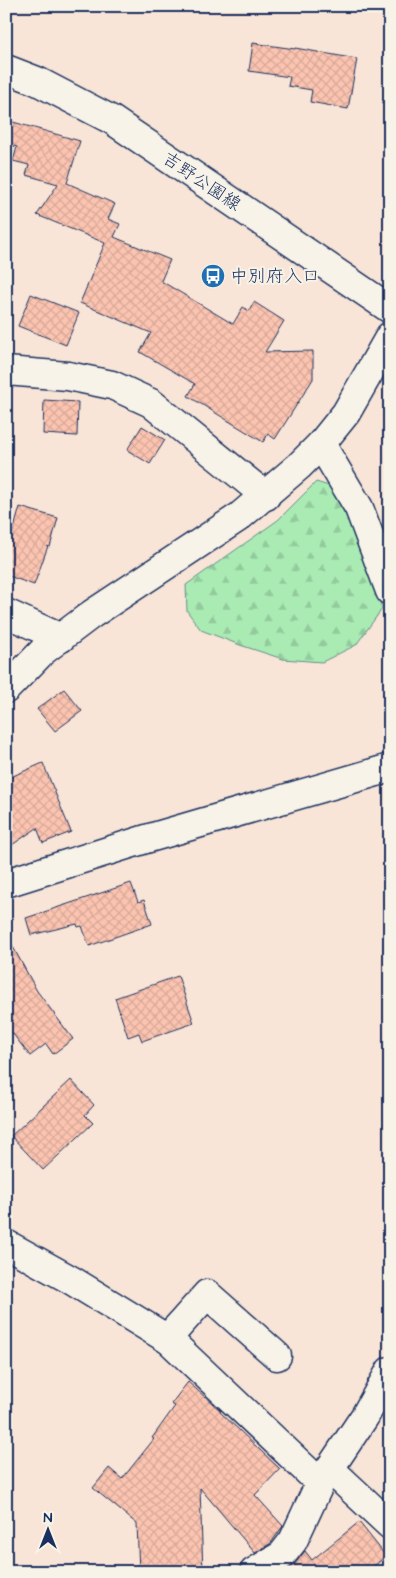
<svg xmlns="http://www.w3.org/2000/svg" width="396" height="1578" viewBox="0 0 396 1578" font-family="'Architects Daughter','Klee One',sans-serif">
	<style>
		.forest { fill: url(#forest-firs); stroke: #628d88 }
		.building { fill: url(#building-cross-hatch); stroke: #1b2f5e }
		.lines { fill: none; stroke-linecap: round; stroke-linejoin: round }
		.minor-casing { stroke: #1b2f5e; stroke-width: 31 }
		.tertiary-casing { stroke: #1b2f5e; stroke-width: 31 }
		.secondary-casing { stroke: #1b2f5e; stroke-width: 31 }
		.minor { stroke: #f7f3e8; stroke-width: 28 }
		.tertiary { stroke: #f7f3e8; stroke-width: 28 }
		.secondary { stroke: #f7f3e8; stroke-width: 28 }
		.labels { text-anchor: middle; stroke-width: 4; stroke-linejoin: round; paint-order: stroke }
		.street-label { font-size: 18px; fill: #1b2f5e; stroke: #f7f3e8 }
		.poi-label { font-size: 18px; fill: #1b2f5e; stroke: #f7f3e8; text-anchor: start }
	</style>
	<defs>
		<pattern id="forest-firs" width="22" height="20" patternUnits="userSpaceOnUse" patternTransform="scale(1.25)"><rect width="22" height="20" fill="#aaebb3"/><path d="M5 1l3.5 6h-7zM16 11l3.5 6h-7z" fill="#92ca9c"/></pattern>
		<pattern id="building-cross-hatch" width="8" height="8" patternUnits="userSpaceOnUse" patternTransform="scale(1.25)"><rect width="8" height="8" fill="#fcc4b0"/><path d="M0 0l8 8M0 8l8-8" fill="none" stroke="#d7a99a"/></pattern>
	</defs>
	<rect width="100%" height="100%" fill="#f8e5d7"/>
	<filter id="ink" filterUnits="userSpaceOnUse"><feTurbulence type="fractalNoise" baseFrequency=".02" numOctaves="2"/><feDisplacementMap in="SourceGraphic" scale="10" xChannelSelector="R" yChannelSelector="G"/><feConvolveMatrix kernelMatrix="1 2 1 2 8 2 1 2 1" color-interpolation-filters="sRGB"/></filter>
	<g filter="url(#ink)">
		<path class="forest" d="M316,482L329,486L363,545L382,609L356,645L322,662L283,659L240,645L201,630L187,611L186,585L278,520Z"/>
		<path class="building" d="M253,43L295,49V48L357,59L348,109L310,102L312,90L288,86L290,77L249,71Z
			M6,120L80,141L67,183L115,204L108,219L120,224L114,237L170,260L161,281L233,324L243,307L249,311L254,302L284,321L265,352L313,351V379L275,439L268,434L263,442L188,396L195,384L140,352L151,333L80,303L105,243L37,215L58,184L26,175L29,165L13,161L17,147L6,144Z
			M31,294L79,313L66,345L18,326Z
			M44,400L78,402L77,436L43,434Z
			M142,426L165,440L150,464L127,450Z
			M20,507L58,518L50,547L48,546L34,585L6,575V540L10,542Z
			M64,689L82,711L55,731L37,709Z
			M43,763L71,832L43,843L37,828L6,849V779Z
			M131,883L138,902L144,900L152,924L89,946L82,926L78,927L77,924L31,935L26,918Z
			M6,934L37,991L73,1039L53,1054L46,1044L30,1056L6,1025Z
			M178,976L194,1023L142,1041L139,1033L128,1037L115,998Z
			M71,1080L94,1105L85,1115L93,1123L43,1170L11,1136Z
			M188,1382L221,1411L220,1412L280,1469L255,1495L283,1526L271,1543L255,1553L200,1488L203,1572H139L137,1524L93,1488L109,1468L122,1479L154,1439L152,1438L175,1406L171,1404Z
			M359,1522L386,1556L367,1572H285L294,1565L305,1551L312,1560Z"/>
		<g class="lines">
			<g class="minor-casing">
				<path id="minor" d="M6,371L68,376L112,385L151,403L266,496
					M321,444L359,508L390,591
					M6,613L61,638
					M6,883L146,839L390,768
					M6,1244L71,1280L169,1340L320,1483L293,1541L282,1555L254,1572
					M167,1339L207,1294L277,1356
					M330,1469L390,1525
					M320,1483L365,1416L390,1371"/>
			</g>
			<g class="tertiary-casing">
				<path id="tertiary" d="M6,689L43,651L92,614L239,517L299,466L321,444L346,413L390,336"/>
			</g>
			<g class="secondary-casing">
				<path id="secondary" d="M6,69L37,81L112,120L390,309"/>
			</g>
			<use href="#minor" class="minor"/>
			<use href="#tertiary" class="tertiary"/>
			<use href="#secondary" class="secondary"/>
		</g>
	</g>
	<defs>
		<g id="bus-disc" transform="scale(1.25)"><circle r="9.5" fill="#1f6fb2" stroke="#f7f3e8"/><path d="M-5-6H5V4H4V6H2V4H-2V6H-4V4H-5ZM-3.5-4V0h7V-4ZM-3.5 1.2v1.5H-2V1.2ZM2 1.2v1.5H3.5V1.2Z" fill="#fff"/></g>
	</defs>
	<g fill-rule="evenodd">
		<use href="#bus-disc" x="213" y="276"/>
	</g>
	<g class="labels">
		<g class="street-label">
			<text transform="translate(202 181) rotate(34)" y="6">吉野公園線</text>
		</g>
		<g class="poi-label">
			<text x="230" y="282">中別府入口</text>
		</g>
	</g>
	<rect width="396" height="1578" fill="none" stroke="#f7f3e8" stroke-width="25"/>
	<rect x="12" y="12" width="371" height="1553" fill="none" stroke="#1b2f5e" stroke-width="2" filter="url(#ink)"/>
	<g transform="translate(48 1530)" stroke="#f7f3e8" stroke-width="4" paint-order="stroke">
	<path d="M0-4L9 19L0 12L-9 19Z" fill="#1b2f5e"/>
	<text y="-8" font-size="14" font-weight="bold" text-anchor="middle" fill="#1b2f5e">N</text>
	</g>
</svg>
